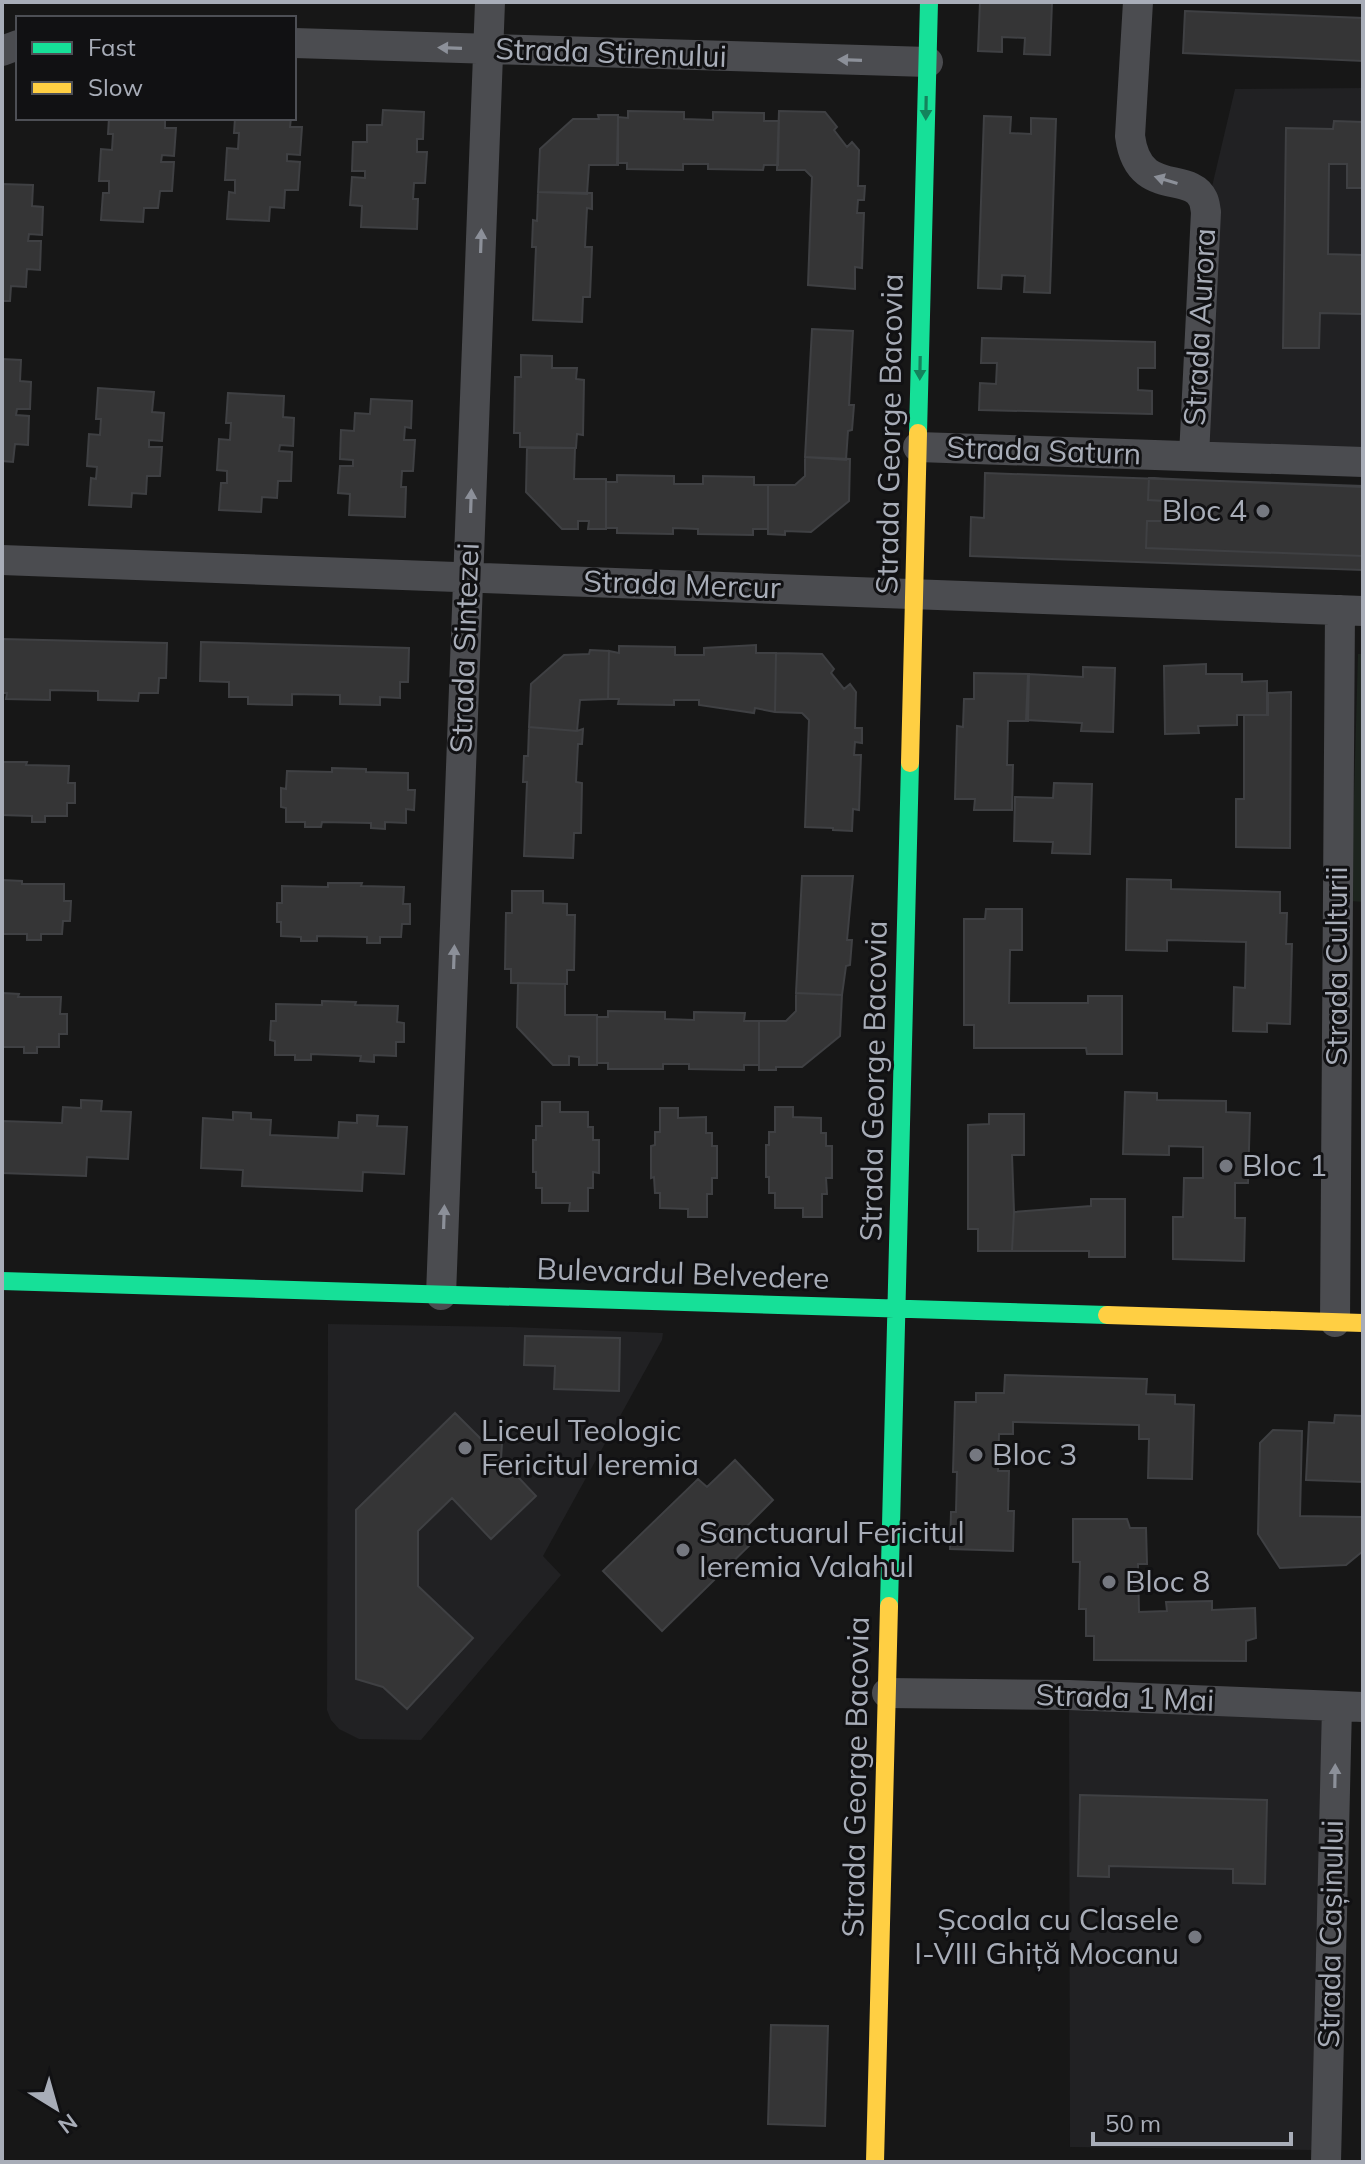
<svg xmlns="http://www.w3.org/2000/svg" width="1365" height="2164" viewBox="0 0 1365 2164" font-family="Mulish,sans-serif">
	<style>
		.built { fill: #212123 }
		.green { fill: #1d241e }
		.building { fill: #353536; stroke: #3f4043; stroke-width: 2 }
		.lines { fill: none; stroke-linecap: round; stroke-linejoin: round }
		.street { stroke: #4b4c50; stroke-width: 30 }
		.fast { stroke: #16e098; stroke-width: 18 }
		.slow { stroke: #ffcf43; stroke-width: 18 }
		.oneway { fill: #8c9099 }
		.oneway2 { fill: #14835c }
		.poi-dot { fill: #757880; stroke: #111113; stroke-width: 3 }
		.labels { text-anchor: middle; stroke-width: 6; stroke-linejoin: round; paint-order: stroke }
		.street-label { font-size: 30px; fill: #a8adb8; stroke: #111113 }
		.poi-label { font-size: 30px; fill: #a8adb8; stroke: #111113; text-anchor: start }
	</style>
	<rect width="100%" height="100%" fill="#171717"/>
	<path class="built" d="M1363,88V462L1194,456L1206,212L1235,89Z
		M328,1324L511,1327L663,1333L662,1340L543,1556L561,1575L421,1740L359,1739L339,1729L331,1720L327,1710Z
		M1069,1695L1311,1706L1326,1726L1313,2150L1070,2147Z"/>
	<path class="green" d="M1358,654H1363V902L1351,901Z"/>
	<path class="building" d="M980,2H1052L1050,55L1024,54L1025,38L1002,37V52L978,51Z
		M1185,11L1363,18V61L1183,53Z
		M383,110L424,112L423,139H417V152H427L425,183H414L413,199H418L417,229L361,227L362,206L350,205L352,177L365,178V171H352L353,142H367V125H382Z
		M628,111L684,112V119L713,120V112L764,113V121H779L778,165H764L763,170L708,169V164H683V170L627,169V163H617L618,117L628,118Z
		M779,111L825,112L837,127L834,130L847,147L852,142L859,150L858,186H865L864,200H858L857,213H864L862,268L855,267V289L808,285L812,177L805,170H777Z
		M598,115H618V165H589L587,194L538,192L540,149L573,119H599Z
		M984,116L1011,117L1010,133L1031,134V118L1056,119L1050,293L1024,292L1025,276L1002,275L1001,289L978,288Z
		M109,118H165V128H176L174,156L162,155L161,162H174L172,191H160L158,208H144L143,222L101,220L103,193H109V181H99L101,149L112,150L113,134H108Z
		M235,118H291L290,127H302L300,155L287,154V161L300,162L298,190H285L284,208L270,207L269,221L227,219L229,192L235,193V180H225L227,148L238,149L239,133H234Z
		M1334,121L1363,122V188H1347V164H1329L1328,254L1363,255V314L1320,313L1319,348H1283L1286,128L1333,129Z
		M2,184L33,185L32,206L43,207L42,235L29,234L28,241H41L40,270L27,269L26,287L11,286L10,301H2Z
		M538,192L592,193V209L587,208L585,247H592L590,297H583L582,322L533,320L536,247H532L533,220L537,221Z
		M812,329L853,331L849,405H854L852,430L848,431L846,460L805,457Z
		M982,338L1155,342V368H1138V390L1152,391V414L979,410L980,383L996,384L997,363H981Z
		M521,355L552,356V368H577L576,379L584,380L583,435L577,434L576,448L520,447V433H514L515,377H521Z
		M2,359L21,360L20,381L31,382L30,409H17L16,415L29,416L28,445L15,444L13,462L2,461Z
		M98,388L154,392L152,412L164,413L162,441L149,440V447H162L160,476H147L146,494L132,493L131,507L89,505L91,478L96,479L97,467L87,466L89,434L100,435L101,419H96Z
		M228,393L284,396L283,417L294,418L293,446L280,445L279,451L292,452L291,481H278L277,498L262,497L261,512L219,510L221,483H227V471L217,470L219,439L230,440L231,423H226Z
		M371,399L412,401L411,428L405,427L404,440H415L413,471H402L401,487H406L405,517L349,515L350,494L338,493L340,466H353V460L340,459L341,430L354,431L355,413L370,414Z
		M527,448H575L574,479H606V529H588L589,521H578V529H562L526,492Z
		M805,457L850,459L849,501L811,532L785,531V535L768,534V485H795L805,476Z
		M985,473L1363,486V570L970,556L971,517L984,518Z
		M617,475L674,476V484H703V476L754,477V485H768V529H753V535L698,534V529L673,528V534L617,533V528H606V482H617Z
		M1149,478L1363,487V556L1146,548L1147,521H1163L1164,501L1148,500Z
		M2,639L167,643L166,678H159L158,693H139L138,701L98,700V691L50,690V700L6,699L7,693H2Z
		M201,642L409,648L408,682H400V698L380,697V705L340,704V695L292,694V705L248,704V697H229V682L200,681Z
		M756,645V653H776L775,712L755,708L754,713L699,705V700H674V705L618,704L619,699H608L609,651L619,653V646L675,647V655H704V648Z
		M590,650L609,651L608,699L580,700L577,731L529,727L531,684L564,655L589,654Z
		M776,653L822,654L834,669L831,673L844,689L850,684L856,692L855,728H862V743L855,742L854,755H861L859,810L853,809L852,831L833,830V828L805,827L809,720L802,713L775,712Z
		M1206,664V674H1242V682L1267,681V715H1237V725L1198,726L1199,733L1165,734L1164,666Z
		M1083,667L1115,668L1113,732L1081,731L1082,723L1026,720L1028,674L1083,677Z
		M974,673L1029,674L1028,721H1008L1007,765H1013L1012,810H974L975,799H955L957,726L963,727L964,699H974Z
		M1291,692L1290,848L1236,847V799H1244V715H1268V693Z
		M529,727L577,731L583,729L582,744H578L576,782L582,783L581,833H574L573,858L524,856L527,782H523L524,756H528Z
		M2,762H27L26,765L69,766L68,783H75V803H67V816H45V822H32V816L2,815Z
		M332,768L366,769V772L408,773V790H415L414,810L406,809V823L385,822V829L371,828V823L322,822L321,827H305V822H286V808L281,807V788L286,789L287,771L332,772Z
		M1054,783L1092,784L1090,854L1052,853L1053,842L1014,841L1015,797L1053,798Z
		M802,876H853L847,940H852L850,965L846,966L842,995L796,993Z
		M1127,879L1171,880V889L1280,892V913H1287L1286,944H1292L1290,1024L1267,1023V1032L1233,1031L1234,987L1245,988L1246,942L1167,940V951L1126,950Z
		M2,880L22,881V884H64V901H71L70,921H63L62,934H41V940H27V934H2Z
		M328,883H362L361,886L404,887L403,904H410V924H402L401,937H380V943H367V937L317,936V941H301V937L281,936V922H277V903H282V886L328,887Z
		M512,891H543V903L567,904V915H575L574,970H567V984L511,983V969H505L506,913H512Z
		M986,909H1022V950H1010L1009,1003H1088V996H1122V1054H1087L1086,1048H974V1025H964V919H985Z
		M518,983L565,984V1015H597V1065H579V1057L569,1056V1065H553L517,1027Z
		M2,993L19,994L18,997H61L60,1014H67V1034H59V1047H37V1053H24V1047H2Z
		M796,993L842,995L840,1036L802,1067H776V1070H759V1021H786L796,1011Z
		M322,1001L356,1002L355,1005L398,1006L397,1022L404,1023V1042H396V1056L374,1055V1062L360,1061L361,1056L311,1054V1060H295V1055H275V1041L270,1040L271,1021H276V1004L322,1005Z
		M608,1011L665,1012V1019L694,1020V1012L745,1013L744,1021H759V1065H744V1070L689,1069V1064H663V1069H608V1063H597V1017H608Z
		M1125,1092L1157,1093V1100L1226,1101V1112L1250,1113L1248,1183H1235V1218H1245L1244,1261L1173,1259V1217H1183L1184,1178H1203V1147L1169,1146V1155L1123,1154Z
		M81,1100L102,1101L101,1111L131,1112L128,1159L87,1157L86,1176L2,1173V1121L62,1123L63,1107L81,1108Z
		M542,1102H560V1112H588V1127H593V1140H599V1173L593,1172V1188H588V1211H569L570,1203H542V1188H536V1172H533V1140H536V1126H542Z
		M775,1107H793V1117L821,1118V1133H826V1146H832V1178H826L827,1194H822V1217H803V1208H775V1193H769V1177H766V1145H769V1132H775Z
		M660,1108H678V1118L706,1117V1133H712V1146H717V1178H712V1194H707V1217H688V1209L660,1208V1193H655L654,1177L651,1178V1146L655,1145V1132H660Z
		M233,1112L251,1113V1119L271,1120L270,1135L338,1138L339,1122L357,1123V1115L378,1116L377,1126L407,1127L404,1174L363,1172L362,1191L242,1186L243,1170L201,1168L203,1118L233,1120Z
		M989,1114H1024V1155H1012L1014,1212L1012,1251H978V1229H968V1125L989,1124Z
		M1091,1199H1125V1257H1089V1251H1012L1014,1212L1091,1206Z
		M525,1336L620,1338L619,1391L554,1389L555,1366L524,1365Z
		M1005,1375L1147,1379L1146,1394L1175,1395V1404L1194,1405L1192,1479L1148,1478L1149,1439H1139V1425L1013,1422V1434H999L998,1471H1009L1008,1511H1014L1013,1551L950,1549L951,1512H956L957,1472H953L955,1402H976V1393H1004Z
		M455,1413L484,1442L502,1443L501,1459L536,1496L491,1539L452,1498L418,1531V1586L473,1638L407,1709L383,1687L356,1679V1510Z
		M1335,1415L1363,1416V1482L1306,1480L1309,1422L1334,1423Z
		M1273,1430L1302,1431L1300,1516L1363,1517V1551L1346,1565L1280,1568L1258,1534L1260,1443Z
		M735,1460L773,1500L746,1527L757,1538L662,1631L603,1571L698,1479L707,1487Z
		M1073,1519H1127L1130,1528H1146L1147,1564H1138L1139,1612L1167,1611L1166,1602L1212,1601V1610L1255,1608L1256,1638L1246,1641V1661L1094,1660V1636H1086V1609H1079L1080,1562H1073Z
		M1080,1795L1267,1800L1265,1884L1233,1883V1869L1109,1866V1877L1078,1876Z
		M771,2025L828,2026L825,2126L768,2124Z"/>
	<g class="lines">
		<path class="street" d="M1138,2L1130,136C1138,199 1190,170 1203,199C1205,203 1205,207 1206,212L1194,456
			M294,43L928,62
			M2,51L18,45
			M918,447L1363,462
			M2,560L1363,611
			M441,1295L490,2
			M1335,1322L1340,610
			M887,1693L1069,1695L1363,1707
			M1326,2162L1337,1707"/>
		<path class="fast" d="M918,433L929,2
			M2,1281L1107,1315
			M889,1606L910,763"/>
		<path class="slow" d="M910,763L918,433
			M1107,1315L1363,1323
			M875,2162L889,1606"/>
	</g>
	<defs><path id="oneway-solid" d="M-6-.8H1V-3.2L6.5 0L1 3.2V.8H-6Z" transform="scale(2)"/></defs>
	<g class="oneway">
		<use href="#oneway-solid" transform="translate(450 48) rotate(-178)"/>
		<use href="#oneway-solid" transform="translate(850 60) rotate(-178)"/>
		<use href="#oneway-solid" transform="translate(1166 180) rotate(-163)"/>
		<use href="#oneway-solid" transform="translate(481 241) rotate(-88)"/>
		<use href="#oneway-solid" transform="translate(471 501) rotate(-88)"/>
		<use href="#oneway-solid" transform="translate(454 957) rotate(-88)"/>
		<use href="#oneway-solid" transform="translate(444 1217) rotate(-88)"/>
		<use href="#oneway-solid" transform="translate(1335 1776) rotate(-89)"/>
	</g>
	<g class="oneway2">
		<use href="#oneway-solid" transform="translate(926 108) rotate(91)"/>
		<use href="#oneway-solid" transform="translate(920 368) rotate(91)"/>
	</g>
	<g class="poi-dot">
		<circle cx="1263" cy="511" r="8"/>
		<circle cx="1226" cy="1166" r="8"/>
		<circle cx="465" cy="1448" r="8"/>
		<circle cx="976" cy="1455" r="8"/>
		<circle cx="683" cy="1550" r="8"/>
		<circle cx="1109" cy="1582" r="8"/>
		<circle cx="1195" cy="1937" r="8"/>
	</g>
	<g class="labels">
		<g class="street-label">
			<text transform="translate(611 53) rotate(2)" y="10">Strada Stirenului</text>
			<text transform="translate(1200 327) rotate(-87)" y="10">Strada Aurora</text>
			<text transform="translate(890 434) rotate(-89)" y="10">Strada George Bacovia</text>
			<text transform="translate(1044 451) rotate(2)" y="10">Strada Saturn</text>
			<text transform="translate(682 585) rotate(2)" y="10">Strada Mercur</text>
			<text transform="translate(465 648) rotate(-88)" y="10">Strada Sintezei</text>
			<text transform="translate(1337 966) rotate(-90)" y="10">Strada Culturii</text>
			<text transform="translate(874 1081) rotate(-89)" y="10">Strada George Bacovia</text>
			<text transform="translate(683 1274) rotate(2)" y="10">Bulevardul Belvedere</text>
			<text transform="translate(1125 1698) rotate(2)" y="10">Strada 1 Mai</text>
			<text transform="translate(856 1777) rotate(-89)" y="10">Strada George Bacovia</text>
			<text transform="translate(1331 1934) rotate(-89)" y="10">Strada Cașinului</text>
		</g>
		<g class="poi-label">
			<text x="1247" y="521" text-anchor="end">Bloc 4</text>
			<text x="1242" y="1176">Bloc 1</text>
			<text x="481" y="1441">Liceul Teologic<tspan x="481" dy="34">Fericitul Ieremia</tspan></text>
			<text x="992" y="1465">Bloc 3</text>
			<text x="699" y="1543">Sanctuarul Fericitul<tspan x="699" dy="34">Ieremia Valahul</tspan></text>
			<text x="1125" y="1592">Bloc 8</text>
			<text x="1179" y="1930" text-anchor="end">Școala cu Clasele<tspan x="1179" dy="34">I-VIII Ghiță Mocanu</tspan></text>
		</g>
	</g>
	<rect width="1365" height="2164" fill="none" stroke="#a8adb8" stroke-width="8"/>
	<rect x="16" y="16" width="280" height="104" fill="#111113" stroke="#4d4f55" stroke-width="2"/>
	<rect x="32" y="42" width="40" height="12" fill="#16e098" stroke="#4d4f55" stroke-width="2"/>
	<text x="88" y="56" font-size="24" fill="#a8adb8">Fast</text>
	<rect x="32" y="82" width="40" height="12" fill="#ffcf43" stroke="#4d4f55" stroke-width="2"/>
	<text x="88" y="96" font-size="24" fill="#a8adb8">Slow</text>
	<g transform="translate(56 2108) rotate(143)" stroke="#111113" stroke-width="6" paint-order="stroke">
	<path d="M0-6L14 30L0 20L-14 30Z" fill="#a8adb8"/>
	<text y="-12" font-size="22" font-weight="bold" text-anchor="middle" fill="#a8adb8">N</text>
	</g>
	<path d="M1093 2132v12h198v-12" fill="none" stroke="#a8adb8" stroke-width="4"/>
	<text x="1105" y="2132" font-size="24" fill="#a8adb8" stroke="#111113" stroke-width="6" paint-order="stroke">50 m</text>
</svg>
